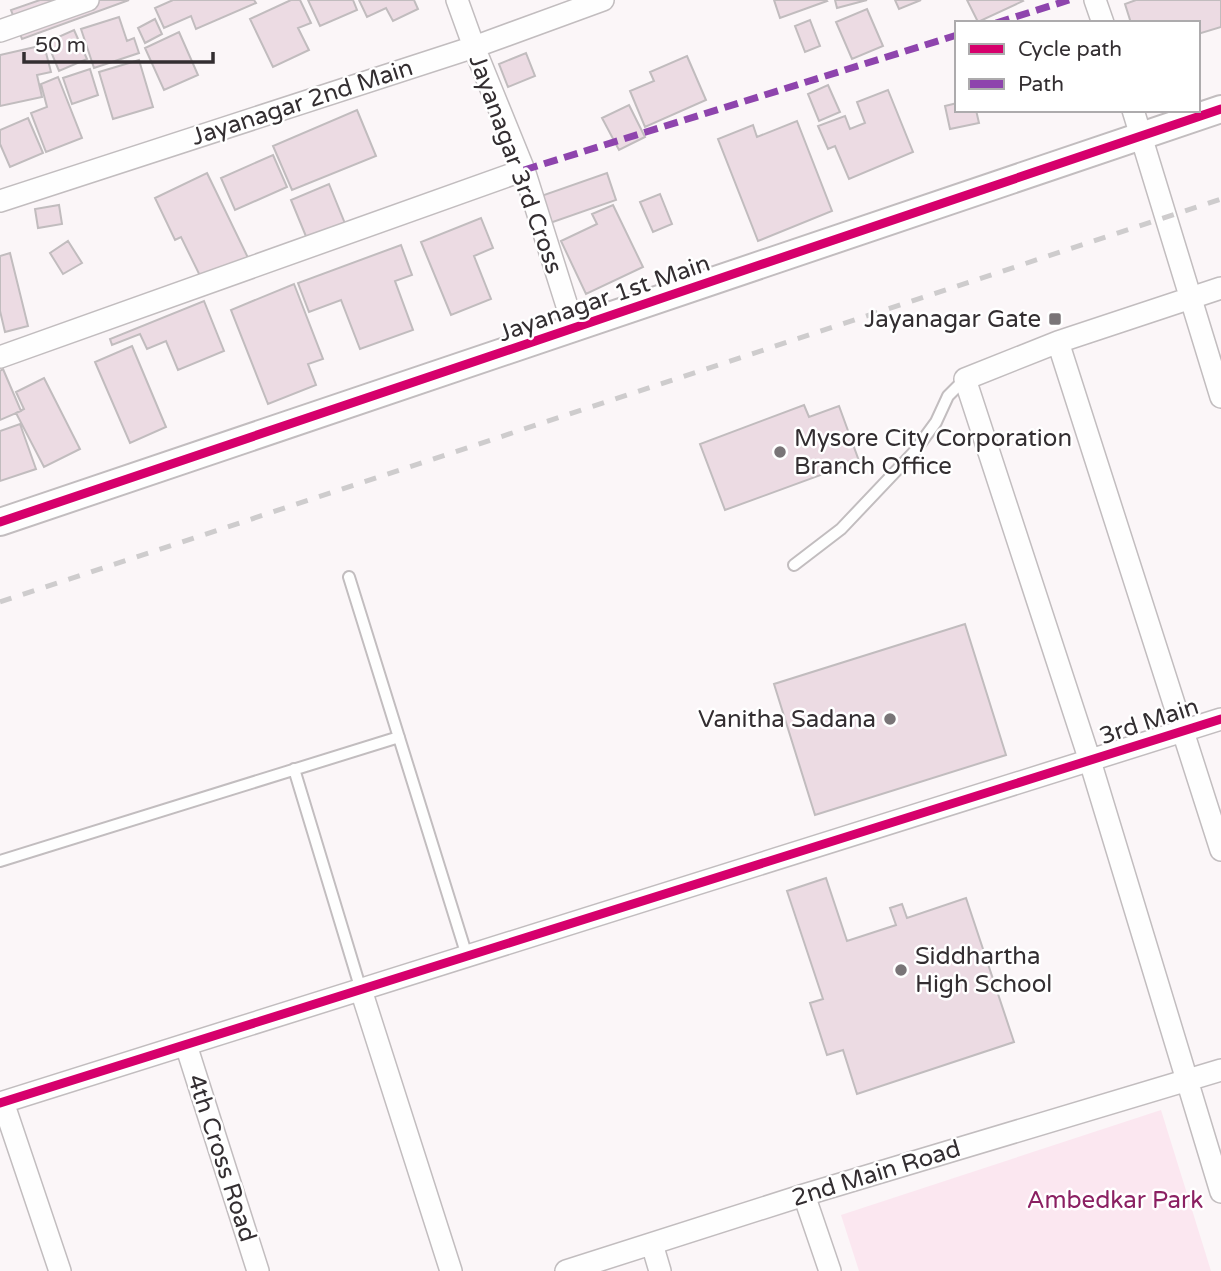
<svg xmlns="http://www.w3.org/2000/svg" width="1221" height="1271" viewBox="0 0 1221 1271" font-family="'Varela Round',sans-serif">
	<style>
		.green { fill: #fbe7f0 }
		.building { fill: #ecdbe3; stroke: #c1bcbe; stroke-width: 2 }
		.lines { fill: none; stroke-linecap: round; stroke-linejoin: round }
		.service-casing { stroke: #c2bdbf; stroke-width: 14 }
		.minor-casing { stroke: #c2bdbf; stroke-width: 24 }
		.tertiary-casing { stroke: #c2bdbf; stroke-width: 30 }
		.service { stroke: #fefefe; stroke-width: 10 }
		.minor { stroke: #fefefe; stroke-width: 21 }
		.tertiary { stroke: #fefefe; stroke-width: 26 }
		.rail { stroke: #cecccd; stroke-width: 5; stroke-dasharray: 12 12; stroke-linecap: butt }
		.quiet { stroke: #8e44ad; stroke-width: 7; stroke-dasharray: 14 7; stroke-linecap: butt }
		.cycleway-casing { stroke: #fff; stroke-width: 13 }
		.cycleway { stroke: #d6006c; stroke-width: 9 }
		.poi-dot { fill: #797477; stroke: #fff; stroke-width: 2.5 }
		.labels { text-anchor: middle; stroke-width: 5; stroke-linejoin: round; paint-order: stroke }
		.street-label { font-size: 24px; fill: #332e31; stroke: #fff }
		.poi-label { font-size: 24px; fill: #332e31; stroke: #fff; text-anchor: end }
		.park-label { font-size: 24px; fill: #8b2062; stroke: #fff }
	</style>
	<rect width="100%" height="100%" fill="#fbf6f8"/>
	<path class="green" d="M1161,1110L1211,1271H859L841,1215Z"/>
	<path class="building" d="M40,0H129L22,39L11,10Z
		M173,0H254L256,3L196,29L191,16L164,28L155,8Z
		M291,0H300L311,23L298,28L309,50L273,67L250,19Z
		M308,0H353L357,10L320,26Z
		M359,0H414L418,9L393,21L386,8L367,17Z
		M774,0H826L827,1L780,18Z
		M835,0H867L837,8Z
		M895,0H921L899,9Z
		M967,0H1022L1023,1L978,22Z
		M1136,0H1221V27L1198,34V23H1131L1125,4Z
		M867,9L883,46L852,59L836,22Z
		M119,17L127,41L134,38L139,53L94,68L81,29Z
		M155,19L162,34L145,43L138,28Z
		M810,20L820,46L805,52L795,26Z
		M74,30L87,59L59,71L47,42Z
		M179,32L198,75L164,90L145,48Z
		M44,45L51,72L37,75L42,97L0,106V55Z
		M526,53L535,76L508,87L499,64Z
		M687,56L706,100L645,127L630,91L654,81L650,72Z
		M139,60L153,107L113,119L99,72Z
		M90,69L98,95L72,104L63,78Z
		M58,77L82,138L46,152L31,113L47,107L41,84Z
		M828,85L840,112L819,121L808,94Z
		M888,90L913,152L849,179L835,146L828,149L818,126L845,116L850,129L865,123L857,102Z
		M957,103V110H976L979,123L950,129L945,106Z
		M629,105L645,137L619,150L602,118Z
		M357,110L376,156L292,190L273,146Z
		M28,118L43,153L10,167L0,144V130Z
		M797,121L832,211L758,241L718,139L753,125L757,137Z
		M273,155L287,187L235,210L221,178Z
		M207,173L251,264L205,286L181,237L175,240L155,198Z
		M607,173L616,200L550,223L541,196Z
		M329,184L350,236L312,251L291,200Z
		M660,194L672,224L653,232L640,202Z
		M59,205L62,224L38,228L35,209Z
		M613,205L643,267L586,294L561,241L597,224L592,214Z
		M481,218L493,248L474,256L491,299L451,315L421,242Z
		M68,241L82,263L63,274L50,253Z
		M401,245L412,275L395,281L413,330L360,349L341,300L309,312L298,283Z
		M10,253L28,326L5,332L0,311V256Z
		M294,284L323,359L308,364L316,385L268,404L231,310Z
		M204,301L224,351L178,370L166,341L147,349L140,334L112,345L110,339Z
		M132,346L166,427L130,443L95,362Z
		M3,369L21,411L0,420V371Z
		M44,378L80,449L44,467L16,413L24,409L16,392Z
		M804,405L809,417L839,406L859,461L725,510L700,444Z
		M20,424L36,469L0,481V431Z
		M965,624L1006,755L815,815L774,684Z
		M826,878L847,941L896,925L890,908L902,904L907,918L966,898L1014,1042L857,1094L843,1050L827,1055L810,1003L823,999L787,891Z"/>
	<g class="lines">
		<g class="service-casing">
			<path id="service" d="M794,565L841,529L914,452L936,422L948,396L965,379
				M349,577L467,956
				M294,769L361,990
				M0,861L399,737"/>
		</g>
		<g class="minor-casing">
			<path id="minor" d="M457,0L474,47L524,170L574,328
				M1095,0L1103,23
				M0,31L88,0
				M1133,110L1221,397
				M0,201L474,47L603,0
				M1221,288L1058,342L965,379L1090,761L1221,1192
				M1058,342L1221,850
				M0,357L524,170
				M361,990L451,1271
				M186,1045L258,1271
				M3,1102L60,1271
				M0,1103L1221,719
				M804,1195L830,1271
				M652,1244L660,1271
				M566,1271L804,1195L1221,1070"/>
		</g>
		<g class="tertiary-casing">
			<path id="tertiary" d="M0,522L1221,109"/>
		</g>
		<use href="#service" class="service"/>
		<use href="#minor" class="minor"/>
		<use href="#tertiary" class="tertiary"/>
		<path class="rail" d="M0,602L1221,199"/>
		<path class="quiet" d="M996,23L1069,0
			M524,170L957,35"/>
		<g class="cycleway-casing">
			<path id="cycleway" d="M0,522L1221,109
				M0,1103L1221,719"/>
		</g>
		<use href="#cycleway" class="cycleway"/>
	</g>
	<g class="poi-dot">
		<rect x="1048" y="312" width="14" height="14" rx="3.5"/>
		<circle cx="780" cy="452" r="7"/>
		<circle cx="890" cy="719" r="7"/>
		<circle cx="901" cy="970" r="7"/>
	</g>
	<g class="labels">
		<g class="street-label">
			<text transform="translate(302 102) rotate(-18)" y="8">Jayanagar 2nd Main</text>
			<text transform="translate(516 164) rotate(70)" y="8">Jayanagar 3rd Cross</text>
			<text transform="translate(604 298) rotate(-19)" y="8">Jayanagar 1st Main</text>
			<text transform="translate(1149 721) rotate(-18)" y="8">3rd Main</text>
			<text transform="translate(222 1158) rotate(72)" y="8">4th Cross Road</text>
			<text transform="translate(876 1173) rotate(-17)" y="8">2nd Main Road</text>
		</g>
		<g class="poi-label">
			<text x="1041" y="327">Jayanagar Gate</text>
			<text x="794" y="446" text-anchor="start">Mysore City Corporation<tspan x="794" dy="28">Branch Office</tspan></text>
			<text x="876" y="727">Vanitha Sadana</text>
			<text x="915" y="964" text-anchor="start">Siddhartha<tspan x="915" dy="28">High School</tspan></text>
		</g>
		<g class="park-label">
			<text x="1115" y="1208">Ambedkar Park</text>
		</g>
	</g>
	<rect x="955" y="21" width="245" height="91" fill="#ffffff" stroke="#adabad" stroke-width="2"/>
	<rect x="969" y="44" width="35" height="10" fill="#d6006c" stroke="#adabad" stroke-width="2"/>
	<text x="1018" y="56" font-size="21" fill="#332e31">Cycle path</text>
	<rect x="969" y="79" width="35" height="10" fill="#8e44ad" stroke="#adabad" stroke-width="2"/>
	<text x="1018" y="91" font-size="21" fill="#332e31">Path</text>
	<path d="M24 52v10h189v-10" fill="none" stroke="#332e31" stroke-width="3.5"/>
	<text x="35" y="52" font-size="21" fill="#332e31" stroke="#ffffff" stroke-width="5" paint-order="stroke">50 m</text>
</svg>
